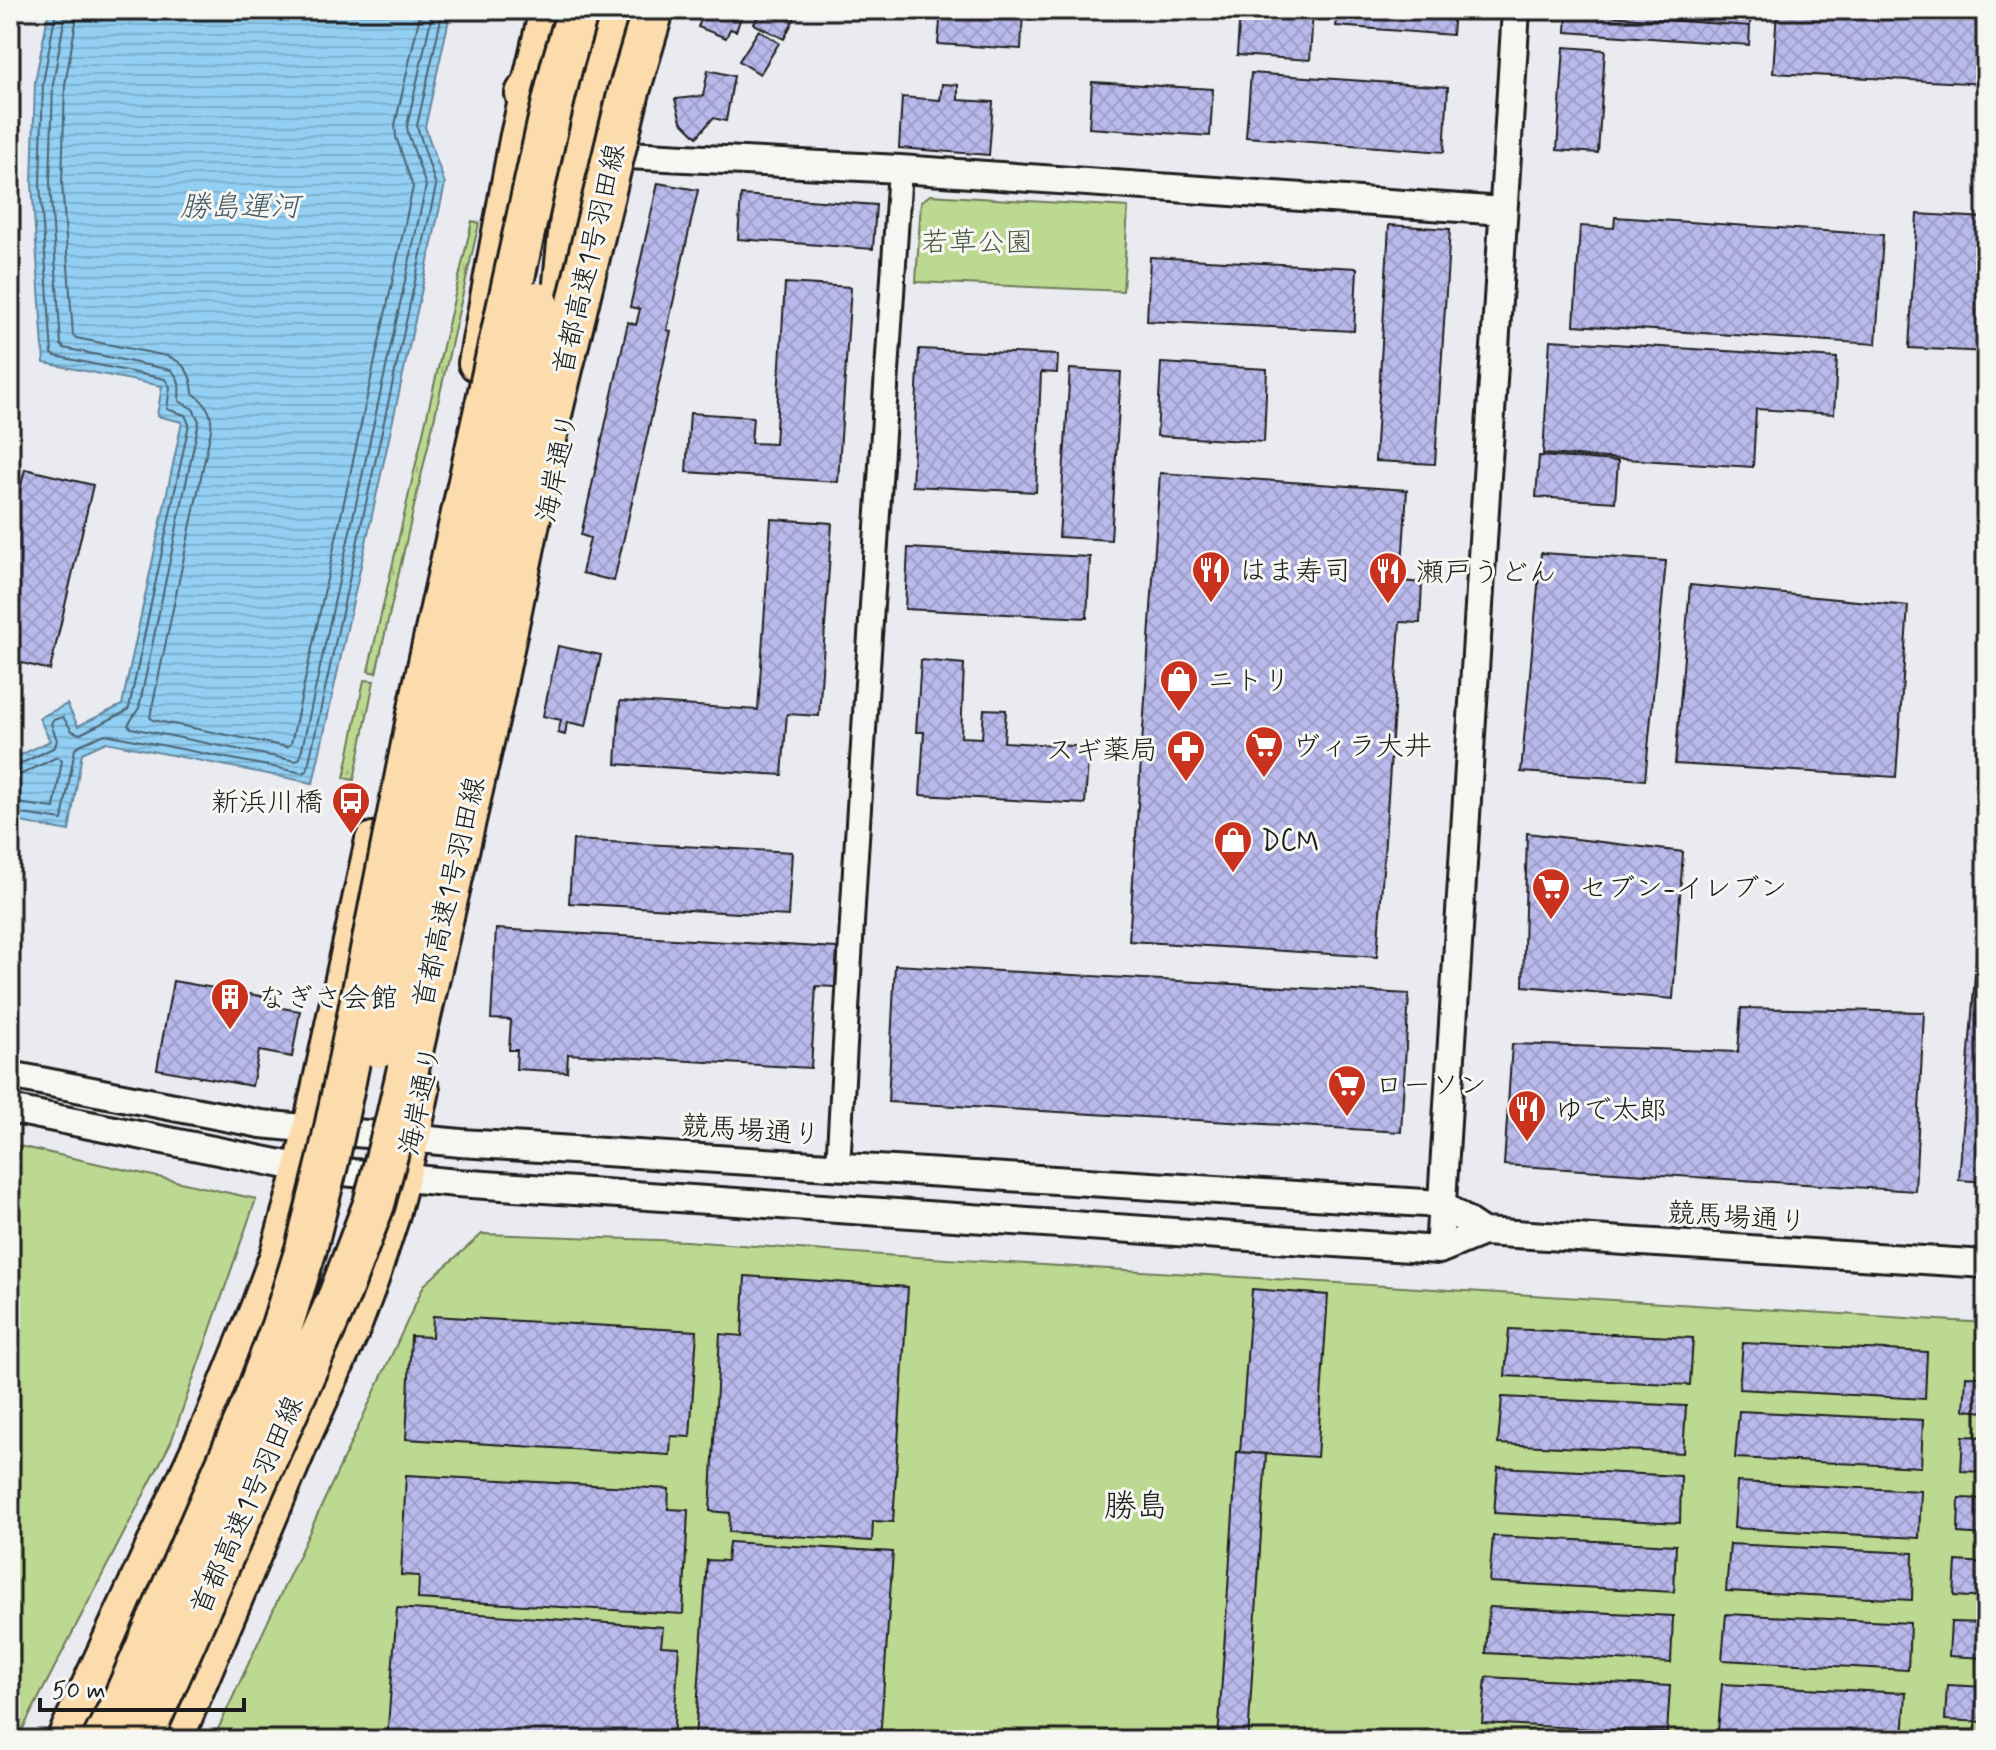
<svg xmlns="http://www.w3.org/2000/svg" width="1996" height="1750" viewBox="0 0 1996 1750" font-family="Mynerve,'Klee One',sans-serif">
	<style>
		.grass { fill: url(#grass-tufts); stroke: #6c7a56; stroke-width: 2 }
		.green { fill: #bcd991; stroke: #6c7a56; stroke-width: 2 }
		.water { fill: url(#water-rules); stroke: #63879d; stroke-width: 2 }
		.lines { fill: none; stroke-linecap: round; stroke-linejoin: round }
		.shore { stroke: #4b6472; stroke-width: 2 }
		.building { fill: url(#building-cross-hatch); stroke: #1c1c1c; stroke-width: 2 }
		.minor-casing { stroke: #1c1c1c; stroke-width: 28 }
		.tertiary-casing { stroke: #1c1c1c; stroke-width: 32 }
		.primary-casing { stroke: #1c1c1c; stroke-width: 40 }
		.motorway-casing { stroke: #1c1c1c; stroke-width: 46 }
		.minor { stroke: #f6f6f2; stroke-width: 22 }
		.tertiary { stroke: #f6f6f2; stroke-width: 26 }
		.primary { stroke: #fcdcac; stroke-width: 34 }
		.motorway { stroke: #fcdcac; stroke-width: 40 }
		.motorway-bridge-casing { stroke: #1c1c1c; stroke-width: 46; stroke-linecap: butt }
		.motorway-bridge { stroke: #fcdcac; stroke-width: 40 }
		.labels { text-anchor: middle; stroke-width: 6; stroke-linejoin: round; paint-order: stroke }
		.park-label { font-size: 28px; fill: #4c553f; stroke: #f6f6f2 }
		.street-label { font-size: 28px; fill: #1c1c1c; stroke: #f6f6f2 }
		.poi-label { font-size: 28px; fill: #1c1c1c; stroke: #f6f6f2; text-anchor: start }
		.water-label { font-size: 30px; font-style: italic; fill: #455b67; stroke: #f6f6f2 }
		.quarter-label { font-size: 32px; fill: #1c1c1c; stroke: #f6f6f2 }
	</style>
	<defs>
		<pattern id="grass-tufts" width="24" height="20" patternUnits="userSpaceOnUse" patternTransform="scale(2)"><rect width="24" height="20" fill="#bcd991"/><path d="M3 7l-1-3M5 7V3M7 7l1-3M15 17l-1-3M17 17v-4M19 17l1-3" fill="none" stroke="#a1ba7c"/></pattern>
		<pattern id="water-rules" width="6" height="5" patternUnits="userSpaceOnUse" patternTransform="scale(2)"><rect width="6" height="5" fill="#92cff3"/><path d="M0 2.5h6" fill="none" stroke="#7db1d0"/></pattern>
		<pattern id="building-cross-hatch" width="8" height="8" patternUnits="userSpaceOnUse" patternTransform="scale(2)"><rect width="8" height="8" fill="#b9b9eb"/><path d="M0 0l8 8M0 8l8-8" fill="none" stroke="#9e9ec9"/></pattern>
	</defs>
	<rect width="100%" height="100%" fill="#eaeaf1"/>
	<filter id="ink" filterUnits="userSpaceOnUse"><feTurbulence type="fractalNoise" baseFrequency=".0125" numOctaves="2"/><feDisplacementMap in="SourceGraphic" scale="16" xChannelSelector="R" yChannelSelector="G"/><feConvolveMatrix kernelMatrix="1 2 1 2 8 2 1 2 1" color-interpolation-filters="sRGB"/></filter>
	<g filter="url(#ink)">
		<path class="grass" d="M472,221L479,223L376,673L368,671Z
			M364,680L374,681L354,780L344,778Z"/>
		<path class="green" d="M930,195L1128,207L1123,291L916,282L921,202Z
			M10,1144L256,1199L171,1442L17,1740H10Z
			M482,1234L686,1241L883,1255L1986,1323V1740H213L424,1285Z"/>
		<path class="water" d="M49,10H451L425,127L445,184L313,783L106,742L82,753L69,831L10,820V760L50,741L39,718L67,704L78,726L122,705L182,422L157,416L162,386L44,363L32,184L35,82Z"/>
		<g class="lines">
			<path class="shore" d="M66,10L53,84L50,183L61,345L64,348L171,370C182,380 179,388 179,401L193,409L199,421L139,708L128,725L131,728L296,761L300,758L426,186L408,133L407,126L433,10
				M78,10L65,85L62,183L73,335L76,338L167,356C185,362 192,375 193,393C206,403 213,413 211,430L150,717L153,720L287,747L291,744L413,187L396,137L395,125L421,10
				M10,767L16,766L55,747L57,740L51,724L53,720L63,717L72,731L80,734L125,712L129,708L189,424L185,415L167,409L170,387L165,379L55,356L52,354L40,184L43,83L56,10
				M10,777L20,775L57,757L62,760L54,808L10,802
				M10,812L62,820L75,749L79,745L105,734L303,773L307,771L436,186L417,126L443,10"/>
		</g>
		<path class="building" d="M705,10H738L743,12L736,31L730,29L726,38L698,27Z
			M761,10H787L796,15L784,39L754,24Z
			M941,10H1023L1021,49L938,44Z
			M1240,10H1313L1310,60L1237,55Z
			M1338,10H1454L1452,35L1336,26Z
			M1567,10H1751L1750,26L1567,13Z
			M1777,10H1986V84L1773,73Z
			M1567,13L1750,26L1749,45L1566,32Z
			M759,30L779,43L760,74L739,61Z
			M1564,47L1605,50L1598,153L1557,150Z
			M708,70L734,76L726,121L713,118L697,137L681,121L675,99L703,96Z
			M1251,73L1448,87L1444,152L1246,137Z
			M1092,82L1213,89L1210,136L1089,128Z
			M942,84L958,85V100L993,102L989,155L899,148L902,97L940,100Z
			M658,183L698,190L667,330L671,331L614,581L582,573L590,538L581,535L628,322L636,325L640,309L630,307Z
			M741,195L876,205L873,249L738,239Z
			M1917,214L1986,218V352L1909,348Z
			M1615,217L1883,235L1876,344L1574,325L1580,226L1614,228Z
			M1389,225L1450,229L1435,464L1375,461Z
			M1150,257L1357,268L1354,331L1147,321Z
			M785,283L851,287L838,482L686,472L690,413L753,417L751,443L775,444Z
			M1550,340L1837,358L1834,414L1756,409L1753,467L1543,454Z
			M919,349L1058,355L1057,373L1041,372L1036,492L912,486Z
			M1161,363L1267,369L1264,442L1157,436Z
			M1070,369L1121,372L1111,540L1059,537Z
			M1986,391V493L1980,492Z
			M1539,456L1618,461L1615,502L1536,497Z
			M25,469L93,485L50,670L10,660V531Z
			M1160,473L1407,490L1401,581L1422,583L1420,623L1400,622L1377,957L1129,941Z
			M771,519L832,523L819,716L787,714L782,775L616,764L620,701L758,710Z
			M908,548L1090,557L1087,618L905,609Z
			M1541,553L1666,561L1645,780L1521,772Z
			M1690,585L1908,606L1896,777L1675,764Z
			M558,646L601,655L586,726L567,722L565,735L558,733L561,720L543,716Z
			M921,660L964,664L961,737L982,738L984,709L1006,710L1004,742L1089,747L1085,804L920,795L924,732H916Z
			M1527,833L1683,852L1673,999L1523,986Z
			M573,840L792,852L788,916L569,903Z
			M1984,860H1986V1182L1959,1180Z
			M496,929L837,948L835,987L816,986L811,1068L568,1054L567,1072L516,1069L517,1050H509L511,1020L491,1019Z
			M895,965L1409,994L1401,1132L888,1102Z
			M173,981L272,998L270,1006L300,1011L292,1057L259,1051L252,1086L157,1069Z
			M1741,1008L1924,1012L1915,1191L1504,1165L1512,1044L1738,1052Z
			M745,1276L908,1287L893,1522L873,1521L872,1541L729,1532L730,1513L710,1511L720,1334L742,1336Z
			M1252,1289L1328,1295L1317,1457L1240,1452Z
			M433,1316L697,1331L690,1437L671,1436L670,1455L406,1439L411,1336L432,1337Z
			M1509,1329L1693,1338L1690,1385L1505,1376Z
			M1743,1343L1927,1352L1925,1399L1739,1389Z
			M1966,1376L1986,1377V1412L1964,1410Z
			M1502,1397L1686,1406L1683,1453L1498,1444Z
			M1739,1411L1923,1420L1921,1467L1735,1458Z
			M1963,1436L1986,1437V1472L1961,1471Z
			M1237,1452L1266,1454L1248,1740H1218Z
			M1498,1467L1681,1476L1680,1523L1494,1513Z
			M406,1475L669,1489L668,1509L688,1510L683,1614L418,1599L419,1576L401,1575Z
			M1737,1482L1921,1491L1919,1538L1734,1528Z
			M1959,1498L1986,1499V1535L1958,1533Z
			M1493,1536L1676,1545L1674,1592L1489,1582Z
			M729,1542L893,1552L880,1740H695L707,1560L727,1561Z
			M1730,1544L1913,1553L1912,1600L1726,1591Z
			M1956,1561L1986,1563V1598L1954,1596Z
			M1489,1607L1673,1616L1671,1663L1486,1653Z
			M397,1608L663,1627L661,1646L679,1647L673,1740H387Z
			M1726,1614L1910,1623L1908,1670L1722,1660Z
			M1951,1622L1986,1623V1658L1949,1656Z
			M1486,1677L1670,1686L1667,1733L1482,1723Z
			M1722,1684L1906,1693L1903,1740L1718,1731Z
			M1947,1685L1986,1687V1722L1945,1720Z"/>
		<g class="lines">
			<g class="minor-casing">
				<path id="minor" d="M838,1167L855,870L900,169"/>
			</g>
			<g class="tertiary-casing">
				<path id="tertiary" d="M627,155L900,169L1503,211
					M10,1075L261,1124L461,1143L1441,1204L1483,1232
					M10,1109L302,1168L457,1183L1439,1250L1483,1232L1986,1264
					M1439,1250L1516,10"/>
			</g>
			<g class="primary-casing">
				<path id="primary" d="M476,363L517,140L547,10
					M64,1740L210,1425L258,1308L277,1257L302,1168L373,840
					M175,1740L304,1435L352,1330L372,1276L391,1218L412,1138L422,1090"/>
			</g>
			<g class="motorway-casing">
				<path id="motorway" d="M526,94L555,138L554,149
					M560,328C569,221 580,112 616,10"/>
			</g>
			<use href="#minor" class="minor"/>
			<use href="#tertiary" class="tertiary"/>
			<use href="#primary" class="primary"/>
			<use href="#motorway" class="motorway"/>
			<g class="motorway-bridge-casing">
				<path id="motorway-bridge" d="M379,1047L538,303
					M103,1740L122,1703L252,1406L282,1326L306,1249L328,1161L345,1081L421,699L549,119L562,65L578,10
					M141,1740L339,1296L374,1204L396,1121L491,707L552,410L629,91L653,10"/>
			</g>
			<use href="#motorway-bridge" class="motorway-bridge"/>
		</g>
	</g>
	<defs>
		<g id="restaurant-pin" transform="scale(2)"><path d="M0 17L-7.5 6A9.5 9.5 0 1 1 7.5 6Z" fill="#c8321e" stroke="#f6f6f2"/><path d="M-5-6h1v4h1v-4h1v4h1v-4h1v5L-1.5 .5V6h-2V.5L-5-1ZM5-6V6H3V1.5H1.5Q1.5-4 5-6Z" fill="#fff"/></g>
		<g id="shop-pin" transform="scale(2)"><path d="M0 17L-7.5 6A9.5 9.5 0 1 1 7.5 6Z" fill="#c8321e" stroke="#f6f6f2"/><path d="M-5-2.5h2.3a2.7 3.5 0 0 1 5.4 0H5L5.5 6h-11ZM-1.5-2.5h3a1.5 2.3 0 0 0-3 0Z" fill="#fff"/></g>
		<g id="supermarket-pin" transform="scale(2)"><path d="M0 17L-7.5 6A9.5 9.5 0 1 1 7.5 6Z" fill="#c8321e" stroke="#f6f6f2"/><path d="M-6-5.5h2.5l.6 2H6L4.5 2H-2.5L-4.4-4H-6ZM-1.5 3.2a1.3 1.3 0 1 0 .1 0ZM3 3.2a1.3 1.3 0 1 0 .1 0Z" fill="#fff"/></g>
		<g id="pharmacy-pin" transform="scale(2)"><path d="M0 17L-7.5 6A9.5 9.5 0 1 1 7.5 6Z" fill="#c8321e" stroke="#f6f6f2"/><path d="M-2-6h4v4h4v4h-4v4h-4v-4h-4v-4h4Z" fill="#fff"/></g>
		<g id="bus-pin" transform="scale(2)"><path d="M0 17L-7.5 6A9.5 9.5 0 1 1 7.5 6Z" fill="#c8321e" stroke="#f6f6f2"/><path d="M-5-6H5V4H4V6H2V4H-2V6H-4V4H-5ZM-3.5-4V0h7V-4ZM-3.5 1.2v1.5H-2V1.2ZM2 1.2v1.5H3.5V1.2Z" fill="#fff"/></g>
		<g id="building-pin" transform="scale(2)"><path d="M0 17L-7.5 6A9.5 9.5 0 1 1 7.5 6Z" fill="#c8321e" stroke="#f6f6f2"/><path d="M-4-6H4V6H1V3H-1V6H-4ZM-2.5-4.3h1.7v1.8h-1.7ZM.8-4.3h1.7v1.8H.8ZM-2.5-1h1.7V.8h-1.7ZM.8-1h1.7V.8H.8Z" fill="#fff"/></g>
	</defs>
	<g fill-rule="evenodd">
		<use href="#restaurant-pin" x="1211" y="570"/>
		<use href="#restaurant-pin" x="1388" y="571"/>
		<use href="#shop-pin" x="1179" y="679"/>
		<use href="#supermarket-pin" x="1264" y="745"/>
		<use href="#pharmacy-pin" x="1186" y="749"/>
		<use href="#bus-pin" x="351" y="801"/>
		<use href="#shop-pin" x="1233" y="840"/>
		<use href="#supermarket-pin" x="1551" y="887"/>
		<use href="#building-pin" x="230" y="997"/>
		<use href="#supermarket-pin" x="1347" y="1084"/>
		<use href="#restaurant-pin" x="1527" y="1109"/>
	</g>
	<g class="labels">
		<g class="park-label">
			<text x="977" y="251">若草公園</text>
		</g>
		<g class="street-label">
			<text transform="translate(588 259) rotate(-77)" y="10">首都高速1号羽田線</text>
			<text transform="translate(556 467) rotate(-78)" y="10">海岸通り</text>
			<text transform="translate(448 892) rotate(-77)" y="10">首都高速1号羽田線</text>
			<text transform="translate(419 1100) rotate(-78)" y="10">海岸通り</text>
			<text transform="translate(751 1129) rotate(4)" y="10">競馬場通り</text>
			<text transform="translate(1737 1216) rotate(4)" y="10">競馬場通り</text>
			<text transform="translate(246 1505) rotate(-66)" y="10">首都高速1号羽田線</text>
		</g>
		<g class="poi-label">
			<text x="1239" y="580">はま寿司</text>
			<text x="1416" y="581">瀬戸うどん</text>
			<text x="1207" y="689">ニトリ</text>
			<text x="1292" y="755">ヴィラ大井</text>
			<text x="1158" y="759" text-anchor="end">スギ薬局</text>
			<text x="323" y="811" text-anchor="end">新浜川橋</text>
			<text x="1261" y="850">DCM</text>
			<text x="1579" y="897">セブン-イレブン</text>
			<text x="258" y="1007">なぎさ会館</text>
			<text x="1375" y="1094">ローソン</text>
			<text x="1555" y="1119">ゆで太郎</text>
		</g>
		<g class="water-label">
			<text x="240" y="216">勝島運河</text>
		</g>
		<g class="quarter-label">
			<text x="1136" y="1516">勝島</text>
		</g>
	</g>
	<rect width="1996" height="1750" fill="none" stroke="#f6f6f2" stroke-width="40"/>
	<rect x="20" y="20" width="1956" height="1710" fill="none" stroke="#1c1c1c" stroke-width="3" filter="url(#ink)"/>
	<path d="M40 1698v12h204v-12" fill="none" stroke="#1c1c1c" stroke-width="4"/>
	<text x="52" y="1698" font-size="24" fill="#1c1c1c" stroke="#f6f6f2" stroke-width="6" paint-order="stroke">50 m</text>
</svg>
